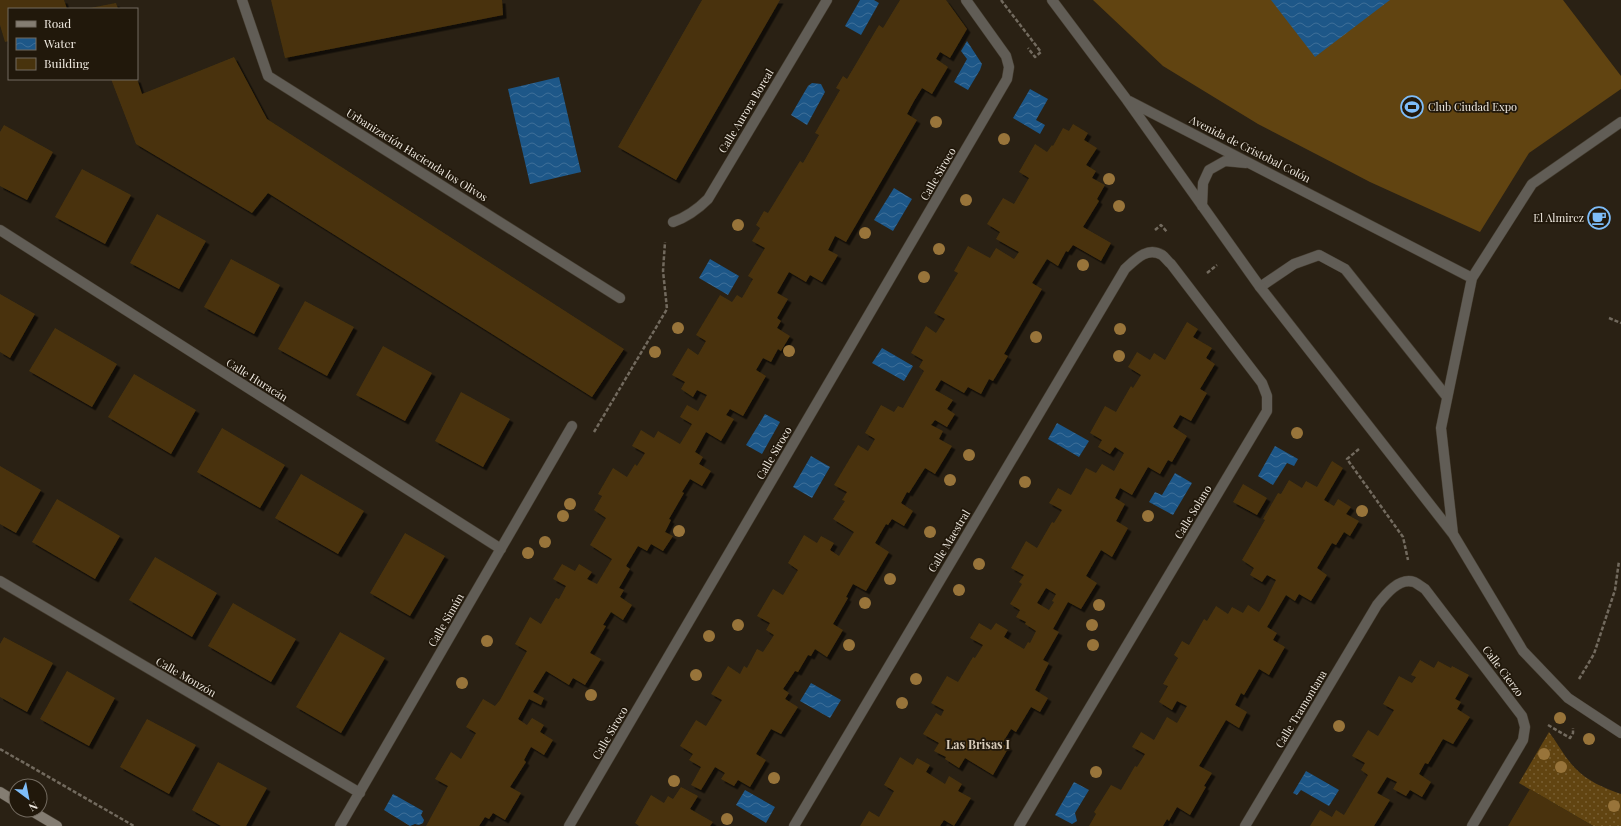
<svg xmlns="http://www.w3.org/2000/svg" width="1621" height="826" viewBox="0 0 1621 826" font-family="'Playfair Display',serif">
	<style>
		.grass { fill: url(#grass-dots) }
		.pitch { fill: #614411 }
		.water { fill: url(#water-waves) }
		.building { fill: #48330d; fill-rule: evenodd; filter: url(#shadow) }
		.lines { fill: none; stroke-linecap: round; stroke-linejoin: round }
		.lane-casing { stroke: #453d30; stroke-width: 11 }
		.street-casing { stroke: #453d30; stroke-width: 11 }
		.secondary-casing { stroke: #453d30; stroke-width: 11 }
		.path { stroke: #726a5e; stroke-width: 2.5; stroke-dasharray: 4 2; stroke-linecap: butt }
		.lane { stroke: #615d56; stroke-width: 10 }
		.street { stroke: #615d56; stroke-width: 10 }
		.secondary { stroke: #847d72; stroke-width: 10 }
		.tree { fill: #98743a }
		.labels { text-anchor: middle; stroke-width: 3.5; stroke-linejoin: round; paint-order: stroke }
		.poi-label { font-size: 11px; fill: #eee8df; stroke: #21180b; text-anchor: start }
		.street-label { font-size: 11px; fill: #eee8df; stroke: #21180b }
		.neighbourhood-label { font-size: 12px; font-weight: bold; fill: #d7cbba; stroke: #21180b }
	</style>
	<defs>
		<pattern id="grass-dots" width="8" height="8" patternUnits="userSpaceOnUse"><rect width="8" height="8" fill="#614411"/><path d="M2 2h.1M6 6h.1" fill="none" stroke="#785f33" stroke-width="1.8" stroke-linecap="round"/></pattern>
		<pattern id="water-waves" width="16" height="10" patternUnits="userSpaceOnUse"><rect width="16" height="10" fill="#1d5788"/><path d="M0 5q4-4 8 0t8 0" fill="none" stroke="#3e6f98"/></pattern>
		<filter id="shadow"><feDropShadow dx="3.5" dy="3.5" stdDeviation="0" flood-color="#0009"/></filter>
	</defs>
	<rect width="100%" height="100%" fill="#2a2114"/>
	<path class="grass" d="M1549,732C1558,744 1565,758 1575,768C1587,781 1604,788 1621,794V826H1593L1519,783Z"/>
	<path class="pitch" d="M1093,0H1563L1621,76V89L1529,153L1480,232L1370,182L1258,124L1163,66Z"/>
	<path class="water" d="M860,0H874L879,3L861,35L845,26Z
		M1271,0H1390L1315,57Z
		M967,41L982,64L980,70L968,90L954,82L967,59L961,51Z
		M559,77L581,172L530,184L508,89Z
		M812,83L821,84L825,92L807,125L791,115L808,86Z
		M1030,89L1048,99L1036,120L1045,125L1040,134L1013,118Z
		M894,188L912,199L893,231L874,220Z
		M710,259L739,276L728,295L699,278Z
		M882,348L913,366L904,381L872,363Z
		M765,414L780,422L762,454L746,445Z
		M1057,423L1089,441L1079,457L1048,439Z
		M1275,446L1298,459L1294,466L1287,463L1273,485L1258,476Z
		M811,456L830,467L812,498L793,487Z
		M1175,473L1192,483L1173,515L1149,502L1155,492L1162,495Z
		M811,683L841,700L830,718L800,701Z
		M1306,771L1339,790L1329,806L1301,790L1297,795L1293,793Z
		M1074,782L1089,790L1075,813L1077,821L1072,824L1055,815Z
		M745,790L775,807L766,823L736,805Z
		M393,794L423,811L421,815L424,820L423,823L419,825L415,824L410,826L384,810Z"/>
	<path class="building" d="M0,0H64L67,9H9V41L5,42L0,25Z
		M271,0H502L503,15L285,58Z
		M702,0H780L676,180L618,147Z
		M900,0H946L967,29L950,58L940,52L936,59L948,67L932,94L922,88L914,101L907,114L917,120L846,242L835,236L828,250L838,255L822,282L810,275L806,282L789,272L777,293L788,299L777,318L781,321L777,328L790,336L781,351L778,349L771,362L763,358L756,370L766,376L743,416L730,409L726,415L734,419L721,441L706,432L695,452L703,457L699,464L711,471L702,486L690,479L682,492L684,493L669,519L671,520L665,532L673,536L663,551L651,544L647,551L638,546L626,566L630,569L619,588L624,590L620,597L632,605L623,620L611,612L603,625L606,626L590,653L601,659L585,685L573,678L569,685L546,671L533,692L544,698L541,705L529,699L518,719L527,725L532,718L544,725L540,732L553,740L544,755L531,747L524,760L526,762L510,787L521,793L505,820L493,813L489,819L485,817L479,826H426L448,786L435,779L451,752L461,759L476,733L466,727L483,699L495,706L500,700L527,651L515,644L530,617L541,624L556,598L559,599L566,586L553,579L562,564L575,571L579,564L592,572L587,579L597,584L612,559L590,545L606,518L594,510L602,496L598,494L613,468L627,477L635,464L637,466L645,453L632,446L641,430L654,438L658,431L680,444L692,424L680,417L687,405L698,411L707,395L697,390L693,397L681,389L685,382L672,375L688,348L698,355L706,341L696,335L720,295L732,302L737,295L742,298L753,279L748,276L765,248L752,241L760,228L756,225L764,211L768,213L800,161L803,163L819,135L815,133L840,90L836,88L843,76L847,79L879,25L883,28Z
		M116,3L118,9H90V8Z
		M234,57L267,119L624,349L592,397L268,193L252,213L136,144L111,79H137L142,94Z
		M1073,124L1088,133L1084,140L1097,148L1086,165L1096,171L1092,178L1105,185L1097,199L1099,201L1083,227L1111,243L1101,261L1073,245L1068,252L1066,251L1058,266L1047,259L1032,283L1042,289L1004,354L1008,356L993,381L989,379L981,394L968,387L964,393L941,380L935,390L953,400L947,409L955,414L947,427L935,420L931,425L943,431L939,439L952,446L935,474L925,468L909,493L907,492L901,503L913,511L904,526L892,519L888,525L886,524L875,543L889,552L866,591L853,584L846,597L848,598L833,624L843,630L827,657L815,649L811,656L808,655L798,672L795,671L783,689L789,693L785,699L798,707L781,734L771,729L756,754L766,760L750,787L738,780L734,786L721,779L725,773L715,767L701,790L691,785L701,767L689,760L693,754L680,746L696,720L706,726L722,700L711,694L728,666L740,674L744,666L747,668L757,649L763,652L774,635L766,630L770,623L757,616L773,589L783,595L798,570L788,563L804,535L817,543L821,536L834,543L830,550L839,556L854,532L833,519L845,501L842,500L847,492L834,485L858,445L868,451L875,439L865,433L881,405L894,412L898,406L903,408L924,371L919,367L923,360L911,353L926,326L936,333L945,319L934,313L958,273L954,271L968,246L990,258L996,248L1014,259L1019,252L996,239L1000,232L987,224L1003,198L1014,204L1029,178L1019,172L1035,144L1047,152L1052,145L1053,146L1063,128L1069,131Z
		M4,125L53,152L27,200L0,186V132Z
		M82,169L131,195L105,244L55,217Z
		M157,214L206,241L179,289L130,263Z
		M231,259L280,285L254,334L204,307Z
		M0,294L35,314L10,358L0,352Z
		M305,301L354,327L327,376L278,349Z
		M1187,322L1198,329L1193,337L1212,348L1206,358L1215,364L1200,389L1207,393L1191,421L1180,415L1173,427L1187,436L1172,462L1168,460L1160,474L1148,467L1132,495L1120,488L1115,498L1125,504L1116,521L1128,528L1112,557L1101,550L1086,576L1097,583L1081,609L1068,602L1053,629L1059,632L1043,660L1049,663L1035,690L1048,698L1040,712L1031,707L1016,732L1011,729L1002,744L1009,747L993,775L965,758L959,768L945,759L946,757L934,751L939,743L923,734L936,713L941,716L944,710L931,703L947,676L958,682L973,657L975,658L983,645L970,638L979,623L991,630L996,623L1008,630L1004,637L1024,649L1028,642L1030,643L1036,631L1025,624L1026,622L1016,617L1020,610L1010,604L1022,584L1019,582L1024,575L1011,568L1026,541L1037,548L1052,522L1054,523L1062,510L1049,503L1058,488L1071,495L1086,468L1096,473L1102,464L1114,471L1124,453L1115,447L1110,454L1098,447L1102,440L1090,433L1105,406L1116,412L1131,386L1133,388L1141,375L1128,367L1137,352L1150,360L1154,353L1165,360ZM1046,588L1056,594L1052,601L1054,602L1049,610L1037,603Z
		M55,328L117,364L92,407L29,371Z
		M383,346L432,373L405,421L356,395Z
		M134,374L196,410L171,454L108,417Z
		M461,392L510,419L483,467L435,441Z
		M222,428L285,465L260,508L197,472Z
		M1332,461L1343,468L1324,500L1334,506L1338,499L1351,507L1346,514L1359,521L1350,536L1344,532L1336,545L1332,543L1317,568L1327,575L1311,601L1299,594L1295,601L1286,595L1267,627L1277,633L1273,640L1285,647L1269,675L1259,669L1244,695L1241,693L1235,705L1247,712L1239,728L1226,720L1199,766L1212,773L1204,786L1206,787L1190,815L1177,807L1169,821L1167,819L1163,826H1089L1096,814L1094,812L1111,785L1121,790L1135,766L1137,767L1145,754L1132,747L1141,732L1154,740L1167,717L1177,723L1187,706L1177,701L1172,710L1159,702L1168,686L1163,684L1178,658L1174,655L1182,641L1189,645L1204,619L1207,621L1216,606L1228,614L1232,607L1243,613L1248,605L1259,612L1264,604L1276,580L1267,575L1262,582L1250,575L1254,568L1242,560L1265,520L1263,519L1278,493L1281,494L1289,480L1302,488L1306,481L1317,487Z
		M0,466L41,490L16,533L0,524Z
		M301,474L364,511L338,554L275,518Z
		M1243,484L1267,498L1257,515L1233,502Z
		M57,499L120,536L95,579L32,542Z
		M405,533L445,556L410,616L370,593Z
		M155,557L217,593L192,637L129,600Z
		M233,603L296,639L271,682L208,646Z
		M340,632L385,658L341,733L296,707Z
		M4,637L53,663L27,712L0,697V644Z
		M1420,660L1434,668L1438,661L1451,668L1452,666L1469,675L1455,699L1461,702L1457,709L1470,717L1453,744L1443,739L1428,764L1425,763L1419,774L1431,782L1422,797L1410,790L1406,796L1393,789L1397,782L1387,777L1377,793L1390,800L1374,826H1310L1320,810L1332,817L1336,810L1344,815L1368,775L1361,770L1365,763L1352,756L1368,730L1378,736L1394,710L1383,704L1399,676L1412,683L1416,677L1411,675Z
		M67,671L115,698L89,746L40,719Z
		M147,719L196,745L169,794L120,767Z
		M900,757L913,765L917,758L930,765L926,772L945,784L949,776L962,784L958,791L971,798L954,826L944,820L940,826H860L869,811L879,817L894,791L884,785Z
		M218,762L267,788L246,826H221L192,810Z
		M681,787L698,796L690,809L713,822L710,826H639L635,823L651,795L664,803L668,796L673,799Z
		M1530,789L1593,826H1508Z"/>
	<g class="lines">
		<g class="lane-casing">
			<path id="lane" d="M1260,287L1294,264L1319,255L1345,269L1447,397"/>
		</g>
		<g class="street-casing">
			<path id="street" d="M242,0L268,76L620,298
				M1052,0L1127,100L1260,287L1453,534
				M1129,101L1472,278
				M1621,122L1532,184L1472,278L1441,428L1453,534L1523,651L1568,698L1621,733
				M1202,206L1203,183L1209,170L1225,161L1246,163
				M673,222C687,217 697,210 708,199L827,0
				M0,230L501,549
				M0,581L360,793
				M340,826L572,426
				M569,826L1007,79L1009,67L1006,56L966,0
				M794,826L1125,269C1135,260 1147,246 1162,255C1165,257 1168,262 1171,264L1262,383L1267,396V411L1019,826
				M1245,826L1377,605C1385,595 1399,577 1414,582C1418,584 1422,587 1425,589L1522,716L1525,727L1523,740L1472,826"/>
		</g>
		<g class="secondary-casing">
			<path id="secondary" d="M0,792L16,802
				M30,810L57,826"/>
		</g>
		<path class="path" d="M1001,0L1041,52L1035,57L1028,48
			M1155,230L1161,225L1167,232
			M1207,273L1217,265
			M1609,318L1621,323
			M594,432L667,309L663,271L665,242
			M1359,449L1347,459L1403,537L1408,560
			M1579,679L1594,654L1615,590L1619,561
			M1548,725L1570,738L1573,733V728
			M0,749L134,826"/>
		<use href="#lane" class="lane"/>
		<use href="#street" class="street"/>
		<use href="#secondary" class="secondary"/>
	</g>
	<g class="tree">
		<circle cx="936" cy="122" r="6"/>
		<circle cx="1004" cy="139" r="6"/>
		<circle cx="1109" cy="179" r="6"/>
		<circle cx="966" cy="200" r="6"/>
		<circle cx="1119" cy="206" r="6"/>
		<circle cx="738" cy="225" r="6"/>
		<circle cx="865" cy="233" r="6"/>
		<circle cx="939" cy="249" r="6"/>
		<circle cx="1083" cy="265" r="6"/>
		<circle cx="924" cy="277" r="6"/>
		<circle cx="678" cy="328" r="6"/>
		<circle cx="1120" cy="329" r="6"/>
		<circle cx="1036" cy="337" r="6"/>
		<circle cx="789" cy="351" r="6"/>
		<circle cx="655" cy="352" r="6"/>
		<circle cx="1119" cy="356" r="6"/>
		<circle cx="1297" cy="433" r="6"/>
		<circle cx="969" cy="455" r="6"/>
		<circle cx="950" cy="480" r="6"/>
		<circle cx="1025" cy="482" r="6"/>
		<circle cx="570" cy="504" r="6"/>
		<circle cx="1362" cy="511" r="6"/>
		<circle cx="563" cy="516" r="6"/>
		<circle cx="1148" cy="516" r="6"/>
		<circle cx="679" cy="531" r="6"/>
		<circle cx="930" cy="532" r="6"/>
		<circle cx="545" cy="542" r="6"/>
		<circle cx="528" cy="553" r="6"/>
		<circle cx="979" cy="564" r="6"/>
		<circle cx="890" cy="579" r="6"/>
		<circle cx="959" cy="590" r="6"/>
		<circle cx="865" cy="603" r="6"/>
		<circle cx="1099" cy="605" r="6"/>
		<circle cx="738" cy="625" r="6"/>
		<circle cx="1092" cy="625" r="6"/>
		<circle cx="709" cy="636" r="6"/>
		<circle cx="487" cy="641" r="6"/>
		<circle cx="849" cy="645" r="6"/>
		<circle cx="1093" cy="645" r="6"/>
		<circle cx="696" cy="675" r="6"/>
		<circle cx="916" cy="679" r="6"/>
		<circle cx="462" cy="683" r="6"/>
		<circle cx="591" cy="695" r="6"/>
		<circle cx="902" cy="703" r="6"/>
		<circle cx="1560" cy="718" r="6"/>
		<circle cx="1339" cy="726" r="6"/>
		<circle cx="1589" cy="739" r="6"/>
		<circle cx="1544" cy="754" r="6"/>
		<circle cx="1561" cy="767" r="6"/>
		<circle cx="1096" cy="772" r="6"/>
		<circle cx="774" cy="778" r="6"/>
		<circle cx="674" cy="781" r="6"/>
		<circle cx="1614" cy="806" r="6"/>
		<circle cx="727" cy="819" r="6"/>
	</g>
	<defs>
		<g id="stadium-ring" transform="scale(1.15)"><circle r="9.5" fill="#21180b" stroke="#7ebdf9" stroke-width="1.5"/><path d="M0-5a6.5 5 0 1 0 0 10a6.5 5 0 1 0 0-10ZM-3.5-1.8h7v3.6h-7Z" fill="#7ebdf9"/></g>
		<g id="cafe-ring" transform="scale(1.15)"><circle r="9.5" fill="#21180b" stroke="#7ebdf9" stroke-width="1.5"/><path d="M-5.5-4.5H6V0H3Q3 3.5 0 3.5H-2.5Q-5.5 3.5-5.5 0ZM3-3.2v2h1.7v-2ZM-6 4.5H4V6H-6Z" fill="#7ebdf9"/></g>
	</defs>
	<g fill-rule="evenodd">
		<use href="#stadium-ring" x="1412" y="107"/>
		<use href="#cafe-ring" x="1599" y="218"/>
	</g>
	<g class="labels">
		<g class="poi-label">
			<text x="1428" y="111">Club Ciudad Expo</text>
			<text x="1584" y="222" text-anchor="end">El Almirez</text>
		</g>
		<g class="street-label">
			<text transform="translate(746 111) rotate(-59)" y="4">Calle Aurora Boreal</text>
			<text transform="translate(1250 149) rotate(27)" y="4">Avenida de Cristobal Colón</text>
			<text transform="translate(417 155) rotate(32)" y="4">Urbanización Hacienda los Olivos</text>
			<text transform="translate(938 174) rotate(-60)" y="4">Calle Siroco</text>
			<text transform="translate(257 380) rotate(32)" y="4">Calle Huracán</text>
			<text transform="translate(774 453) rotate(-60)" y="4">Calle Siroco</text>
			<text transform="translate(1193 512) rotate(-59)" y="4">Calle Solano</text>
			<text transform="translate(949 541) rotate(-59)" y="4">Calle Maestral</text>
			<text transform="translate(446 620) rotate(-60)" y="4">Calle Simún</text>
			<text transform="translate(1503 671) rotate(53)" y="4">Calle Cierzo</text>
			<text transform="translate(186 677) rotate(30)" y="4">Calle Monzón</text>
			<text transform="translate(1301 709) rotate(-59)" y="4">Calle Tramontana</text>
			<text transform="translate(610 733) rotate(-60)" y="4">Calle Siroco</text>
		</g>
		<g class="neighbourhood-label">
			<text x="978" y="749">Las Brisas I</text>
		</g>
	</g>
	<rect x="8" y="8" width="130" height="72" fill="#21180b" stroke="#736b60"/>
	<rect x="16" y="21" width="20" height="6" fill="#847d72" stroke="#736b60"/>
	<text x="44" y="28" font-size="12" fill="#eee8df">Road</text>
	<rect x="16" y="38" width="20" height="12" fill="url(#water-waves)" stroke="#736b60"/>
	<text x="44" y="48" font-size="12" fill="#eee8df">Water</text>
	<rect x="16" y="58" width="20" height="12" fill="#48330d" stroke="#736b60"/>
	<text x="44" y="68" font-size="12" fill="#eee8df">Building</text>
	<g transform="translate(28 798) rotate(148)"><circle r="19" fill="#21180b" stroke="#736b60"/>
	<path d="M0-3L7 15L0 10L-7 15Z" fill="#7ebdf9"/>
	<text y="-6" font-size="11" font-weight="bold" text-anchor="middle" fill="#eee8df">N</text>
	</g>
</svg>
